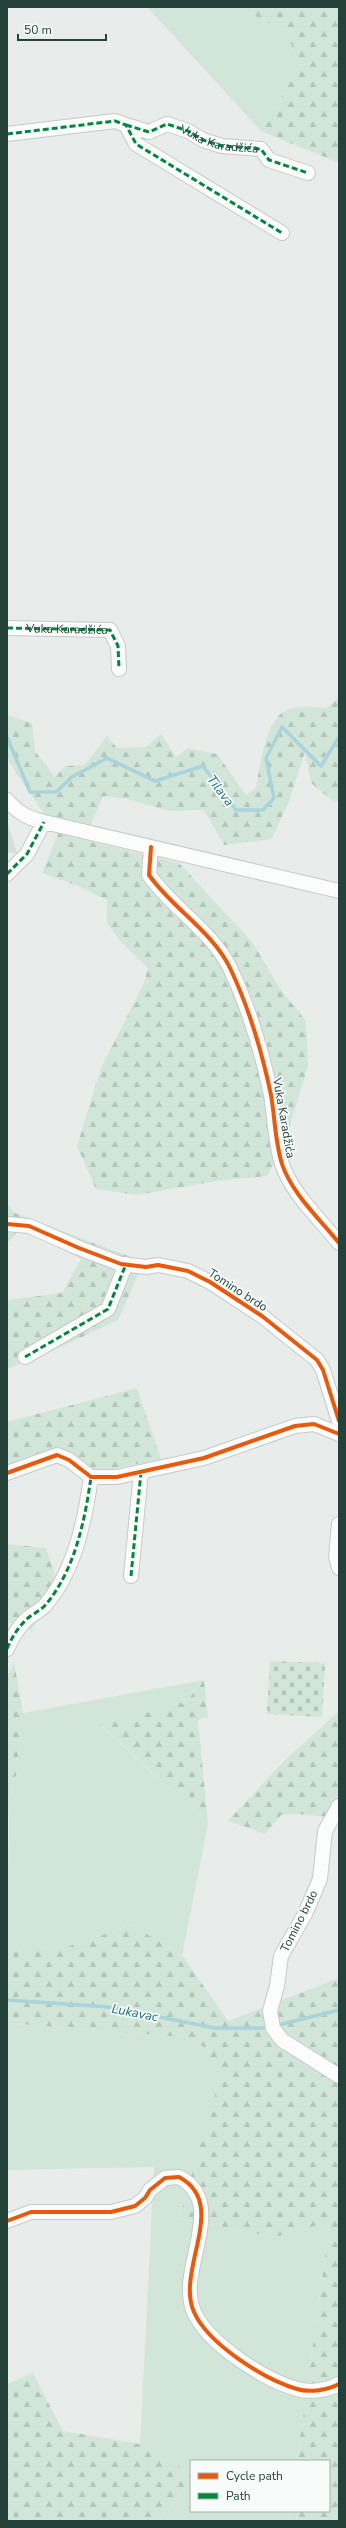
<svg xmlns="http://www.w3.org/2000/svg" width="346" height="2528" viewBox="0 0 346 2528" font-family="'Nunito Sans',sans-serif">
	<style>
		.built { fill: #d6dedb }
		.green { fill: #d1e6d8 }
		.forest { fill: url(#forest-firs) }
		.cemetery { fill: url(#cemetery-stones) }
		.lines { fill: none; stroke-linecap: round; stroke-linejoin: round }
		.stream { stroke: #a9d4db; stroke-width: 3.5 }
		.minor-casing { stroke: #c5cac8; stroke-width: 16 }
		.minor { stroke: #fcfcfc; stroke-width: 14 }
		.quiet { stroke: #00873e; stroke-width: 3; stroke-dasharray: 6 3; stroke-linecap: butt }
		.cycleway-casing { stroke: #f7fbf9; stroke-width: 6 }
		.cycleway { stroke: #e8590c; stroke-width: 4 }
		.labels { text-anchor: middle; stroke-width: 3.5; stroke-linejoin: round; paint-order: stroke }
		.street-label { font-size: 12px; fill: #24423a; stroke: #f7fbf9 }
		.water-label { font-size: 13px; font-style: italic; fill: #1c6f80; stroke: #f7fbf9 }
	</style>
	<defs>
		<pattern id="forest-firs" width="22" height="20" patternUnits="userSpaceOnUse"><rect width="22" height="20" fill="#d1e6d8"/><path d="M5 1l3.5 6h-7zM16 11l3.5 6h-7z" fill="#b3c6ba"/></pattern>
		<pattern id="cemetery-stones" width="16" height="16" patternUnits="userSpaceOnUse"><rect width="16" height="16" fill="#d1e6d8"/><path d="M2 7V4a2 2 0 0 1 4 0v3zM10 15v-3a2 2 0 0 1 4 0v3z" fill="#b3c6ba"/></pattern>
	</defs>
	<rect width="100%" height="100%" fill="#e8edeb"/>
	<path class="built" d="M7,821L17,853H7Z"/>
	<path class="green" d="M147,7H238L287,32L299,67L261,131Z
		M204,1680L187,1701L102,1727L208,1824L182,1955L130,1925L67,1947L7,1949L9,1801L16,1775L23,1713Z
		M18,2024L197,2038L223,2072L179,2218L274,2237L330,2221L297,2461H191V2473L140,2444L154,2167L7,2170V2027Z
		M191,2481V2511H290L288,2521H159Z"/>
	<path class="forest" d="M238,7H339V163L261,131L299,67L287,32Z
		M339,697V800L334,802L311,783L305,752L289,801L272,839L224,845L204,810L169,811L127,799L103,796L84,840L179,863L252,942L281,990L306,1021L308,1066L284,1144L267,1176L216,1181L137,1195L96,1189L77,1146L101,1068L144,983L148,968L122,943L107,923V900L78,886L42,873L58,834L7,759V715L32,723L35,751L55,777L65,766L85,765L107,736L117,748L146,747L161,734L176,757L188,748L217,754L246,795L256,788C260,767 265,719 287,710C299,705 315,707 327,708Z
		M7,1204L15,1213L144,1262L118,1320L50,1352L7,1369V1300L62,1293L81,1259L20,1228L7,1244Z
		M137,1388L161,1459L93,1473L73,1453L7,1479V1422Z
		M7,1544L46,1548L57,1580L31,1631L7,1621Z
		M14,1662L23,1713L16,1775L9,1801L7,1859V1678Z
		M204,1680L208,1717L198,1720L208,1824L102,1726L187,1701Z
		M339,1711V1799L328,1817L298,1814L281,1815L265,1834L228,1821L284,1761Z
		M131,1925L182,1955L228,2021L339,1978V2521H288L290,2511H329V2461H297L330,2222L274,2237L179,2218L222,2071L196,2038L18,2024L7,2027V1949L67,1947Z
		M33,2373L63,2431L140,2444L191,2473V2481L159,2521H7V2384Z"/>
	<path class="cemetery" d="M270,1661L325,1663L322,1717L267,1714Z"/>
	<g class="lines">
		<path class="stream" d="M7,737L30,792H56L72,777L107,758L155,781L203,766L236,810H263L274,798L266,758L282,727L321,766L339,737
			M7,2000L109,2007L215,2028H263
			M282,2024L339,2010"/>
		<g class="minor-casing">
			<path id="minor" d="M126,125L149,132L167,124L188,131L203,140L222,146L261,149L269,160L308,173
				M7,134L115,121L126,125L136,144L282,233
				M7,628L110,630L118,646L119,669
				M7,800C18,813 28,818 44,822L339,891
				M151,847L149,875C172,908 212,931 230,968C249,1008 262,1052 271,1095C275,1118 275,1142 282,1164C292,1194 320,1219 339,1243
				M7,874L27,854L44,822
				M7,1224L29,1226L79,1248L121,1264L146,1267L158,1265L188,1271L210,1282L262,1316L317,1360L323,1370L339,1421
				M25,1357L108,1309L126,1264
				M7,1473L57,1455L69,1460L91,1477H117L204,1458L295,1426L314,1424L339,1434
				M339,1524L336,1557L339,1568
				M131,1576L141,1472
				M7,1649C12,1637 18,1627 28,1618C34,1613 42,1610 47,1603C75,1569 85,1520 91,1477
				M339,1806L325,1831L320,1879L305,1914L281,1956L277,1986L270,2011L273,2028L282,2040L339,2076
				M7,2221L31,2212H111L135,2206L145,2198L150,2190L165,2178L179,2177C230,2204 175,2270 194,2312C208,2344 265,2380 297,2389C309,2393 328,2390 339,2384"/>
		</g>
		<use href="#minor" class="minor"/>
		<g class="quiet">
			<path id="s1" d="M126,125L149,132L167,124L188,131L203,140L222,146L261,149L269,160L308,173"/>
			<path d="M7,134L115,121L126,125L136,144L282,233"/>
			<path id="s2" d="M7,628L110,630L118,646L119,669"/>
			<path d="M7,874L27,854L44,822"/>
			<path d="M25,1357L108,1309L126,1264"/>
			<path d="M131,1576L141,1472"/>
			<path d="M7,1649C12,1637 18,1627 28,1618C34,1613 42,1610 47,1603C75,1569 85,1520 91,1477"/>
		</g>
		<g class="cycleway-casing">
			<path id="cycleway" d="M151,847L149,875C172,908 212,931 230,968C249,1008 262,1052 271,1095C275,1118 275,1142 282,1164C292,1194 320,1219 339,1243
				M7,1224L29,1226L79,1248L121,1264L146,1267L158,1265L188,1271L210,1282L262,1316L317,1360L323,1370L339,1421
				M7,1473L57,1455L69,1460L91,1477H117L204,1458L295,1426L314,1424L339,1434
				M7,2221L31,2212H111L135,2206L145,2198L150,2190L165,2178L179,2177C230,2204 175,2270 194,2312C208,2344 265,2380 297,2389C309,2393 328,2390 339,2384"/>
		</g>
		<use href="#cycleway" class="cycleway"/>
	</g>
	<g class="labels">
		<g class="street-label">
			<text dy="4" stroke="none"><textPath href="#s1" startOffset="99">Vuka Karadžića</textPath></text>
			<text dy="4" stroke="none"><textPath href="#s2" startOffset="60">Vuka Karadžića</textPath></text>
			<text transform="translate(284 1118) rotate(80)" y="4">Vuka Karadžića</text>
			<text transform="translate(238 1290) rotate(33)" y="4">Tomino brdo</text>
			<text transform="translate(299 1921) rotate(-63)" y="4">Tomino brdo</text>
		</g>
		<g class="water-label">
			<text transform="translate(221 790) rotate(53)" y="5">Tilava</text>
			<text transform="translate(135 2012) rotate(11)" y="5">Lukavac</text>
		</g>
	</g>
	<rect width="346" height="2528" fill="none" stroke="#24423a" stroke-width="16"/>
	<rect x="190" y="2460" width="140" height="52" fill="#f7fbf9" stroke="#a3b1ad"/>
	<rect x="198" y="2473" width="20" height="6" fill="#e8590c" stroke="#a3b1ad"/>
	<text x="226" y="2480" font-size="12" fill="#24423a">Cycle path</text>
	<rect x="198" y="2493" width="20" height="6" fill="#00873e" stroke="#a3b1ad"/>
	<text x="226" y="2500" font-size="12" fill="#24423a">Path</text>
	<path d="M18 34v6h88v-6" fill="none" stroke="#24423a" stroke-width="2"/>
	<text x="24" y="34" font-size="12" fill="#24423a" stroke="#f7fbf9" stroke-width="3" paint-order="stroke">50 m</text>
</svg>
